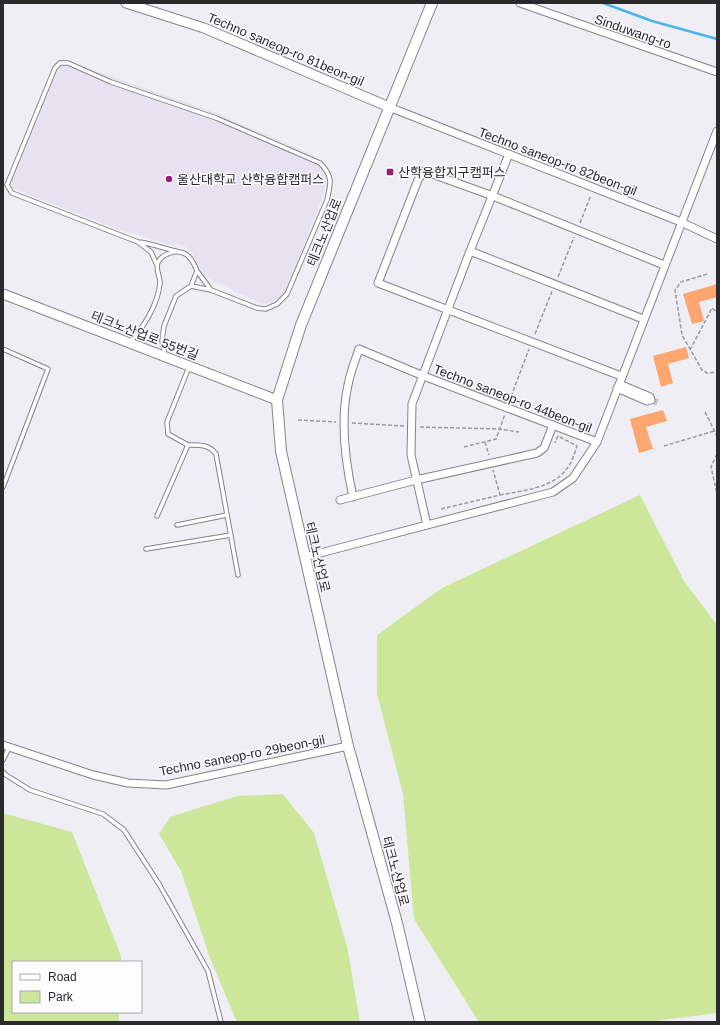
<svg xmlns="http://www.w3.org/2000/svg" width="720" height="1025" viewBox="0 0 720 1025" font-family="Helvetica,'Noto Sans KR',sans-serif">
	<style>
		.built { fill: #e7e2f0 }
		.green { fill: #cce69a }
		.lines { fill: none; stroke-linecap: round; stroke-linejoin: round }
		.stream { stroke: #4ab4ec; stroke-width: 2.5 }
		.building { fill: #fea570 }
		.minor-tunnel { stroke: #c8c7cd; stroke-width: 7; stroke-dasharray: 7 3.5; stroke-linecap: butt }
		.service-casing { stroke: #85838a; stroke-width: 5.5 }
		.minor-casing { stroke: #85838a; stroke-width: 9 }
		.tertiary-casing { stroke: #85838a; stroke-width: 11 }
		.secondary-casing { stroke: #85838a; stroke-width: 12 }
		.path { stroke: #9c9aa0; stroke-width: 1.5; stroke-dasharray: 4 2; stroke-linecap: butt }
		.service { stroke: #fff; stroke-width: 3.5 }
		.minor { stroke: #fff; stroke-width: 7 }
		.tertiary { stroke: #fff; stroke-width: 9 }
		.secondary { stroke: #fff; stroke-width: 10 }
		.poi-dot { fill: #981d75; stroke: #fdfcff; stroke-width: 1.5 }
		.labels { text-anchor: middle; stroke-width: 3; stroke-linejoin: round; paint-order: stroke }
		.street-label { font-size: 13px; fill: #2a292c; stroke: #fdfcff }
		.poi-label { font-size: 13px; fill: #2a292c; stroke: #fdfcff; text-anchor: start }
	</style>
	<rect width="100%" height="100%" fill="#f0eef5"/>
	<path class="built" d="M63,59L218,114L313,155L322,163L328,175V183L286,291L279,299L268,304L260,303L203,276L196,266L193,254L183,245L176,244L171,245L117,229L9,187V183L54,64L59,60Z"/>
	<path class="green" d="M640,495L684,581L717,625V1013L648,1022H479L414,919L403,794L377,694V635L442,588Z
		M283,794L314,833L348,950L360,1022H237L211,961L181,871L159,834L170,817L237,796Z
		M3,813L72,832L121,956V962H13V1012H119V1022H3Z"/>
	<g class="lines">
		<path class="stream" d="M603,3L652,21L717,39"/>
	</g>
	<path class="building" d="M717,284V297L699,302L704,321L692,324L683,294Z
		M686,347L689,358L668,364L673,383L661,387L653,356Z
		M663,410L667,421L646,427L653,449L639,453L630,419Z"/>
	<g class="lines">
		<path class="minor-tunnel" d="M651,400L659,403"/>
		<g class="service-casing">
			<path id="service" d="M138,242L151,252L157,265
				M176,251C164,249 148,242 138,242L12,193L7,185L55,68L60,63H68L111,82L216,118L320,163C333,176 331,183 327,200L287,294L277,304L266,309L257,308L211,290L191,286
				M197,271L211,290
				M130,342C144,327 158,304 160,283C160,275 155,270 158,262C161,257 166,254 170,253C185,248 192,258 197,271L191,286L176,296L164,326L162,341L165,355
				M3,349L48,369L3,487
				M188,445C198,445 209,444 216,454L238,575
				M157,516L188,445L168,434L167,422L189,367
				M177,525L227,515
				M146,549L231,535
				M3,760L9,748
				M3,772L6,775L30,790L103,814L124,830L159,884L208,971L221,1022"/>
		</g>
		<g class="minor-casing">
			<path id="minor" d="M520,3L717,72
				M389,107L681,222L717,239
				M470,251L643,319
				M621,376L378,283L418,180L424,171L493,196L664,265
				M617,388L647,401L651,400L650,397L619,384
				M353,497C345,461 340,421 348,385C350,373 355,361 359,349L421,375L597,442
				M340,500L416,480L537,453L544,448L553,425
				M427,525L411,455L412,404L470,251L509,154
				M305,557L553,492L573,478L597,442L717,131
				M3,745L93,775L128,783L166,785L348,746"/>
		</g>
		<g class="tertiary-casing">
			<path id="tertiary" d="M126,3L204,28L389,107
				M3,294L277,400"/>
		</g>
		<g class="secondary-casing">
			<path id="secondary" d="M420,1022L397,923L348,746L281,451L277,400L301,325L432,3"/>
		</g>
		<path class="path" d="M580,223L591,195
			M707,274L681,282L675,290L682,335L702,370L707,373L717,372
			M558,277L574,237
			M535,334L552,291
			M690,350L712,308L717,312
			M509,402L529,349
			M705,412L717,436
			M298,420L336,422
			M352,423L404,426
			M420,427L499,429L519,432
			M485,442L489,455
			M664,446L714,431
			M464,447L496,439L505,414
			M717,454L711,467L717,494
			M500,495C525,490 557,488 570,464C573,459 575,452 577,446L558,436L555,443
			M441,509L500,495L493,470"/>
		<use href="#service" class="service"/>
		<use href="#minor" class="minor"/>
		<use href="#tertiary" class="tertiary"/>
		<use href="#secondary" class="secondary"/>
	</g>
	<g class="poi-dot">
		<rect x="386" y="168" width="8" height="8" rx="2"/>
		<circle cx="169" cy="179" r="4"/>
	</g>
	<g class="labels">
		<g class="street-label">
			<text transform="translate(633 31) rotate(19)" y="5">Sinduwang-ro</text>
			<text transform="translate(286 49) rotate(23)" y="5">Techno saneop-ro 81beon-gil</text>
			<text transform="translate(558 161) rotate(21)" y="5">Techno saneop-ro 82beon-gil</text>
			<text transform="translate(324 232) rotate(-68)" y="5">테크노산업로</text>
			<text transform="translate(145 335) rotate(21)" y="5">테크노산업로 55번길</text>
			<text transform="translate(513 398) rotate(21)" y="5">Techno saneop-ro 44beon-gil</text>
			<text transform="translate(318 557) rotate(77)" y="5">테크노산업로</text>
			<text transform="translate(242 755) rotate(-11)" y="5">Techno saneop-ro 29beon-gil</text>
			<text transform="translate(396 871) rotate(75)" y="5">테크노산업로</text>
		</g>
		<g class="poi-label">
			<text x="398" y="177">산학융합지구캠퍼스</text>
			<text x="177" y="184">울산대학교 산학융합캠퍼스</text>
		</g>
	</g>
	<rect width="720" height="1025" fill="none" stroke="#2a292c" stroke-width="8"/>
	<rect x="12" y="961" width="130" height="52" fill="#fdfcff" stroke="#a9a8ab"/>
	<rect x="20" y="974" width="20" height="6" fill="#ffffff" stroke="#a9a8ab"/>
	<text x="48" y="981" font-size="12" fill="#2a292c">Road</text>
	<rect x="20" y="991" width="20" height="12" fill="#cce69a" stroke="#a9a8ab"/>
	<text x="48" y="1001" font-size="12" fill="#2a292c">Park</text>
</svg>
